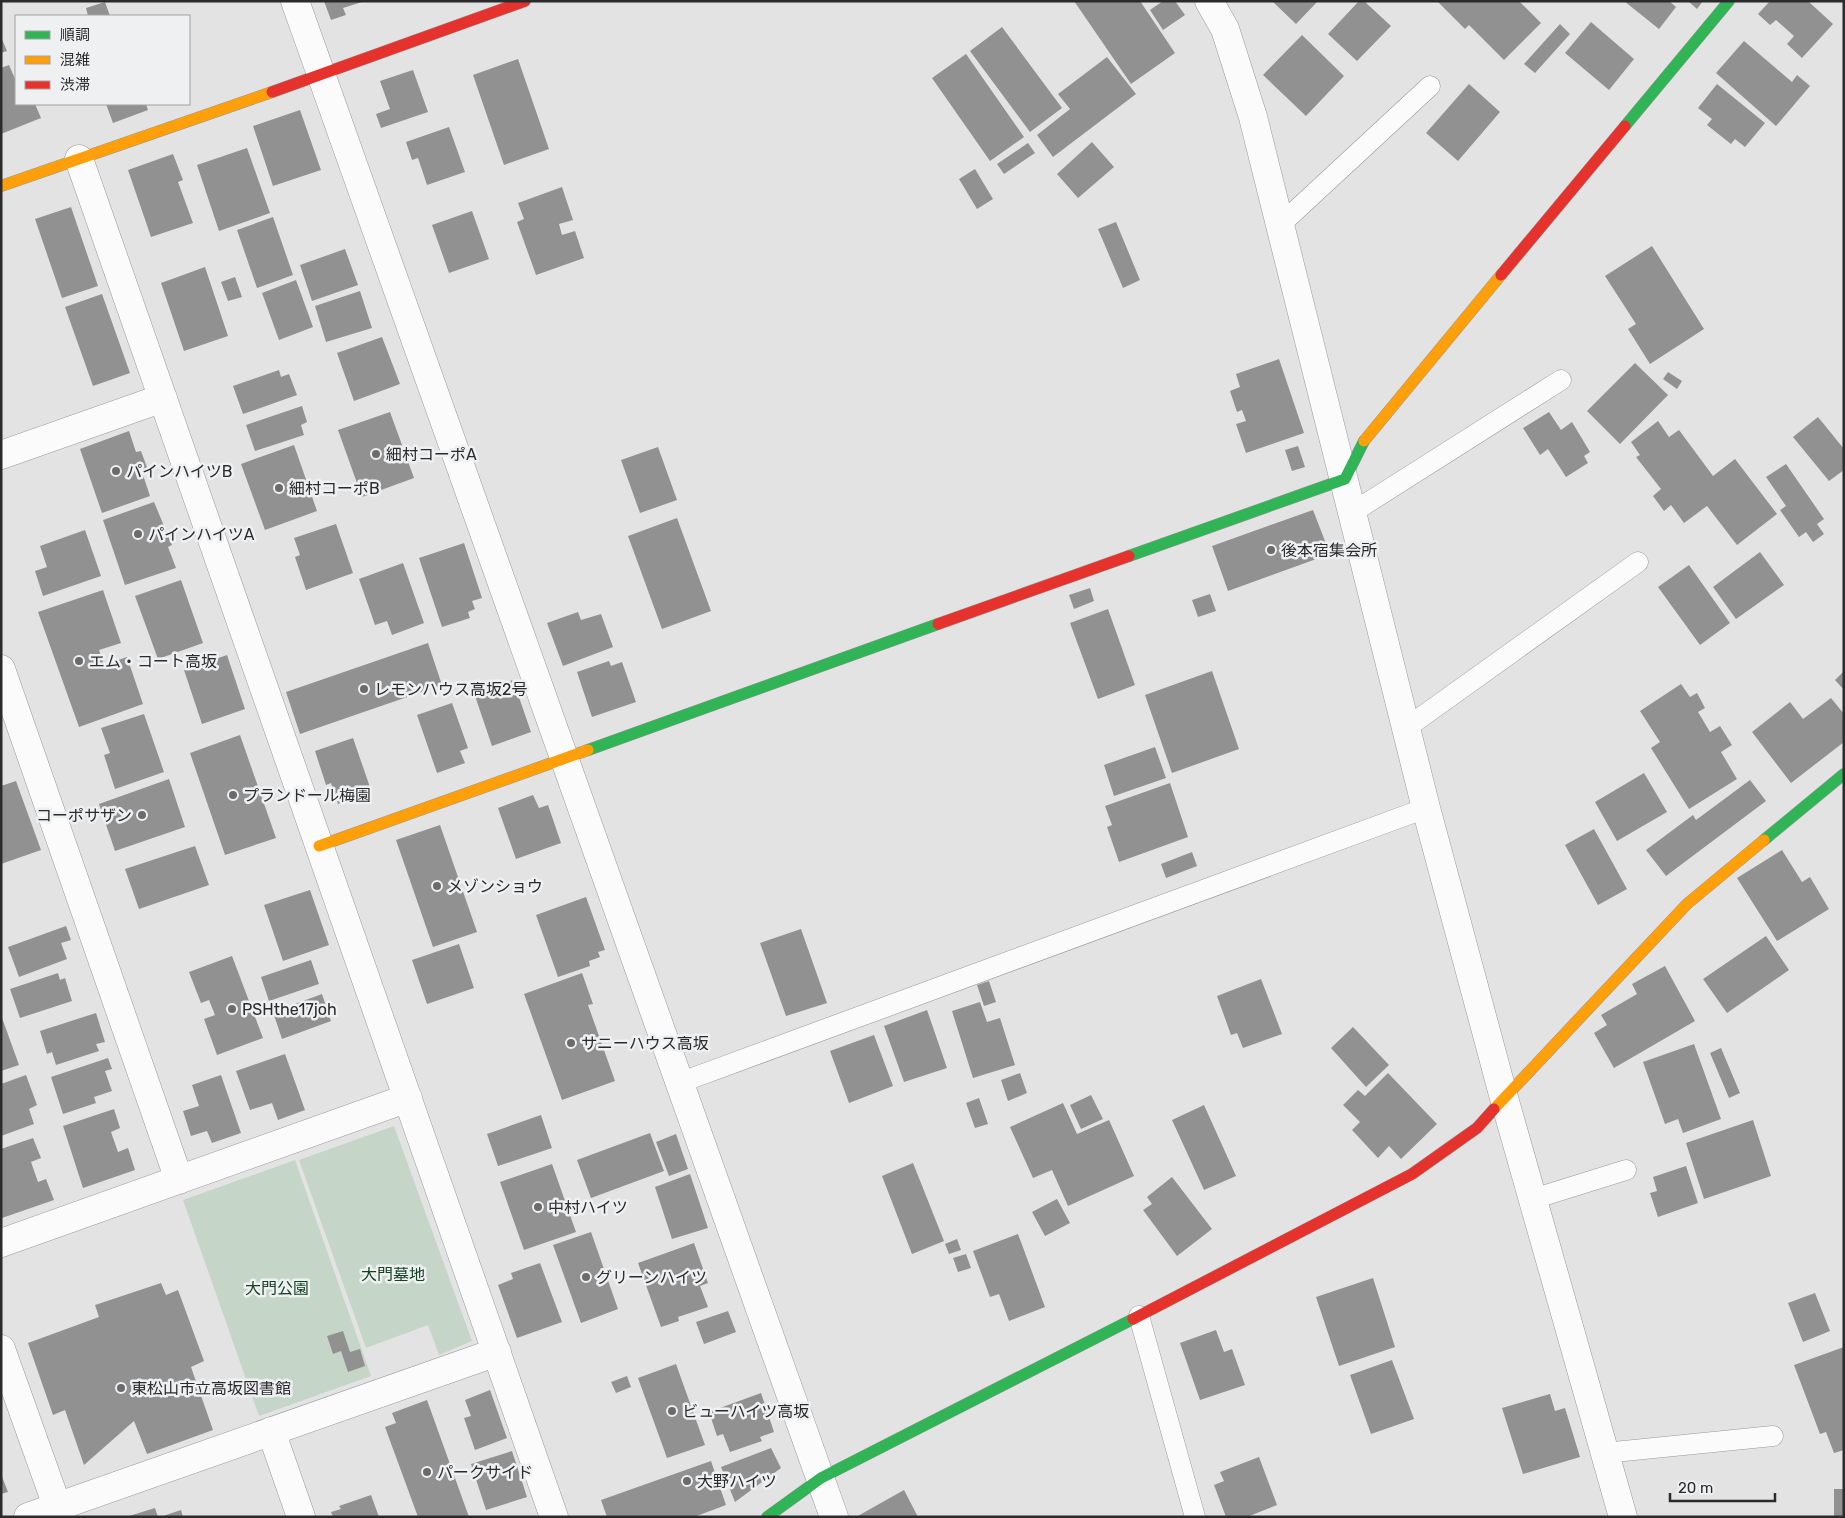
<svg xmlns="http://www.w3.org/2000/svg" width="1845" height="1518" viewBox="0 0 1845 1518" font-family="Rubik,'Noto Sans JP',sans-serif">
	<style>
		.green { fill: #c5d6c9 }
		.building { fill: #929192 }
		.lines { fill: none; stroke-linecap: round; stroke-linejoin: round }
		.lane-casing { stroke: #99999a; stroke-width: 21 }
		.street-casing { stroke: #99999a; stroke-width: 29 }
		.fast-casing { stroke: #99999a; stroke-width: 12 }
		.slow-casing { stroke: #99999a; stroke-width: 12 }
		.jam-casing { stroke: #99999a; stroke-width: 12 }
		.lane { stroke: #fbfbfb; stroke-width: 20 }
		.street { stroke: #fbfbfb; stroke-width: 28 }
		.fast { stroke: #30b455; stroke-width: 11 }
		.slow { stroke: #ff9f0a; stroke-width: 11 }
		.jam { stroke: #e5322d; stroke-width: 11 }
		.poi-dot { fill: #6b6b6c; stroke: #eff0f2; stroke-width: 2 }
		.labels { text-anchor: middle; stroke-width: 5; stroke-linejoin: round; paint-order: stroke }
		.poi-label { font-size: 16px; fill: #2b2b2c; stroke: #eff0f2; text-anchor: start }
		.park-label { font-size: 16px; fill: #134122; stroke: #eff0f2 }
	</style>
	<rect width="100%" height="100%" fill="#e3e3e4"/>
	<path class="green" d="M394,1126L472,1341L439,1355L428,1325L366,1348L299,1160Z
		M295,1160L371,1376L259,1416L183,1200Z"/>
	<path class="building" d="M324,1H362V2L343,8L346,15L331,20Z
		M1074,1H1140L1175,53L1131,84Z
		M1163,1H1175L1185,15L1163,30L1150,10Z
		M1272,1H1318L1296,24Z
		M1359,1H1364L1391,26L1357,61L1328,34Z
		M1437,1H1519L1541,23L1504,60L1469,25L1465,29Z
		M1624,1H1669L1676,7L1659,29Z
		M1688,1H1703L1697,9Z
		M1770,1H1808L1833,24L1802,58L1787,44L1794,36L1776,20L1770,25L1758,14Z
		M105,2L110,16H88L86,8Z
		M1591,22L1634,59L1609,90L1565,53Z
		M1560,24L1570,34L1535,73L1524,64Z
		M1002,27L1062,108L1030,132L970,51Z
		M1302,35L1344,76L1306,116L1263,75Z
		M1,37L7,51L1,53Z
		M1744,41L1792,82L1797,75L1810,86L1776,126L1716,73Z
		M966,54L1024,137L990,161L932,78Z
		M1107,57L1136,94L1053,157L1037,135L1070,109L1058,94Z
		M518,59L549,149L504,165L473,75Z
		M9,65L16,81V104H35L41,118L1,134V68Z
		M413,70L428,112L381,128L376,114L390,109L380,81Z
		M1469,84L1500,112L1458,161L1426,133Z
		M1717,84L1765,123L1745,147L1735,139L1731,144L1707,125L1712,119L1698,108Z
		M106,104H146L148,110L113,123Z
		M300,110L321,170L273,186L253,126Z
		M449,127L465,172L427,185L418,158L412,160L406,142Z
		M1092,142L1114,167L1078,198L1057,174Z
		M1028,143L1035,153L1004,174L997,164Z
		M247,148L270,213L219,231L197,165Z
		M173,154L183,180L178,182L193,223L151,237L128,170Z
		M975,169L993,199L977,209L959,179Z
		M562,187L573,220L559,224L562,235L575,231L584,258L536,275L517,222L524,219L518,203Z
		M71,207L98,286L62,298L35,219Z
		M472,211L489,259L449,273L432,225Z
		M273,217L293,275L257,288L237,230Z
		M1116,222L1140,280L1123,288L1098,229Z
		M1652,246L1704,329L1650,364L1628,329L1636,324L1605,276Z
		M345,249L358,285L312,301L300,265Z
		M205,267L228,336L184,351L161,283Z
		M235,277L242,297L228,301L221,282Z
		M296,280L313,327L279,340L262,293Z
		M360,291L372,328L326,342L315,306Z
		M102,294L130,373L93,386L65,307Z
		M382,337L400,384L354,401L337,353Z
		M1279,359L1304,433L1246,453L1236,424L1246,421L1242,410L1237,412L1230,391L1240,387L1236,374Z
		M1635,363L1668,395L1620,444L1587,411Z
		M279,370L281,377L289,374L297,395L243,414L233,386Z
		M1668,372L1682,381L1677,389L1663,379Z
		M302,406L307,422L301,425L304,435L255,451L246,425Z
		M390,412L414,478L362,497L338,430Z
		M1549,412L1561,430L1572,422L1590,452L1584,456L1588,463L1566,477L1548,449L1540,455L1523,428Z
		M1818,417L1844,449V470L1829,481L1793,437Z
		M1658,421L1669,437L1679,430L1713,476L1735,459L1777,514L1737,545L1707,506L1684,523L1671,505L1664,511L1653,496L1661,489L1636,457L1640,455L1631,442Z
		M129,431L136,452L141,451L148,470L142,472L150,496L102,513L80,449Z
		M294,445L317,511L265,530L241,464Z
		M1298,446L1305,467L1292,471L1285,450Z
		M658,447L677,500L640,513L621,460Z
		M1786,464L1824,519L1817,524L1824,534L1813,542L1806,532L1799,537L1780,510L1786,506L1766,477Z
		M154,502L172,545L168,547L176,568L125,585L103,520Z
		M1313,510L1330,554L1228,591L1212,546Z
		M677,518L711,611L662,629L628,536Z
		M336,524L353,573L306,590L295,557L300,555L294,538Z
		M85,530L101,576L43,596L35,571L47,567L40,546Z
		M464,543L482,598L472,601L475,609L468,612L470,618L442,627L419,558Z
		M1760,552L1784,585L1736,619L1713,587Z
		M403,563L424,623L392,635L387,621L375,625L359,579Z
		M1689,565L1730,623L1700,645L1658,587Z
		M181,580L203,643L158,659L135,596Z
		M1090,588L1094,601L1074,609L1069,595Z
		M103,590L121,643L99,650L104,665L127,657L143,704L79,727L38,612Z
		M1210,594L1216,611L1198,617L1192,600Z
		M1108,609L1135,685L1098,699L1070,623Z
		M578,612L581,620L601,614L613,647L563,666L547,623Z
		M428,643L442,685L300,734L286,692Z
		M227,655L245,709L202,724L184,670Z
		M609,661L611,666L622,662L636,702L592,717L577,672Z
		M1212,671L1239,749L1172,773L1145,695Z
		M1844,671V690L1835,680Z
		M513,680L531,732L492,746L474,693Z
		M1681,684L1690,697L1697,693L1705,708L1698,712L1710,732L1720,726L1732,745L1721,752L1737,779L1689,809L1651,748L1660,742L1640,711Z
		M1831,698L1844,714V742L1791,783L1752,732L1790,702L1803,719Z
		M452,703L468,748L460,751L465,763L437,773L417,715Z
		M144,714L164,772L115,789L104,755L110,753L101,728Z
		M240,735L276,838L225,855L190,753Z
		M353,738L372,793L338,804L331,783L326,785L315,751Z
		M1155,747L1166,778L1114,796L1104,765Z
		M1644,773L1667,812L1617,841L1595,802Z
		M169,779L185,827L115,851L99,804Z
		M1750,780L1766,801L1666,876L1646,850L1693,815L1696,820Z
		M16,781L41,850L1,864V786Z
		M1170,783L1188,837L1119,862L1107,827L1112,825L1105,806Z
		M533,795L539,808L548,805L561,843L516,859L498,808Z
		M440,825L477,932L433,947L396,840Z
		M1594,829L1627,889L1598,905L1565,845Z
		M195,846L209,885L139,909L125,869Z
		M1782,850L1802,882L1810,877L1829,909L1777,941L1737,878Z
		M1192,852L1197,866L1166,878L1161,864Z
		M310,890L329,945L283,961L264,905Z
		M586,897L605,950L598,952L600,957L589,961L590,966L558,977L536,915Z
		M66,926L71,940L61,943L67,959L19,977L8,947Z
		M801,929L827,1003L786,1016L760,943Z
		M1766,936L1789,970L1727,1013L1703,979Z
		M459,944L474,988L427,1004L412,960Z
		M232,956L263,1038L217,1055L204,1019L215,1015L209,1000L201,1003L189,972Z
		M311,960L319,984L269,1001L261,977Z
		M1665,966L1695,1021L1614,1068L1594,1033L1607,1025L1601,1015L1637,994L1632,984Z
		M58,973L60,980L65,978L72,1001L20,1018L10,989Z
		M582,973L593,1004L588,1005L615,1081L562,1100L524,994Z
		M1261,979L1282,1034L1243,1048L1237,1033L1231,1035L1217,996Z
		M989,981L996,1002L984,1006L977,985Z
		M322,994L331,1021L282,1039L273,1012Z
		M980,1002L987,1022L1000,1018L1015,1065L973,1078L952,1011Z
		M927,1010L947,1068L904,1082L884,1026Z
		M96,1013L105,1042L96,1044L99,1051L56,1065L52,1052L47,1054L40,1031Z
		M1,1015L19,1065L1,1071Z
		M1353,1027L1389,1065L1366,1087L1331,1048Z
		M874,1035L893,1086L849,1103L830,1051Z
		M1694,1044L1721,1119L1683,1133L1678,1119L1665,1124L1643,1062Z
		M1721,1048L1740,1093L1729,1098L1710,1053Z
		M285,1054L305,1110L278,1120L272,1103L250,1110L236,1071Z
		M108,1058L112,1069L105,1071L112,1091L94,1097L96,1103L63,1114L51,1077Z
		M1020,1073L1027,1093L1008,1101L1001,1080Z
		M1388,1073L1437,1124L1401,1159L1389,1146L1378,1158L1352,1130L1360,1122L1343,1105L1358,1090L1365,1096Z
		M26,1075L37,1105L29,1109L34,1124L1,1136V1084Z
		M221,1075L241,1133L212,1143L207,1131L191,1136L183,1111L199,1106L192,1085Z
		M1091,1095L1103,1119L1081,1129L1070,1105Z
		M979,1098L988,1124L975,1128L966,1103Z
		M1063,1103L1077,1134L1109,1120L1134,1176L1068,1206L1052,1170L1033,1178L1010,1127Z
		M1204,1105L1236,1176L1204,1190L1172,1120Z
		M114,1109L120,1128L111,1132L118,1152L128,1148L135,1170L83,1188L63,1126Z
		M541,1115L552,1148L498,1166L487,1134Z
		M1753,1120L1771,1176L1704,1199L1686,1143Z
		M650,1133L664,1171L591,1198L577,1160Z
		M676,1134L688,1169L669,1176L656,1142Z
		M33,1138L41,1158L31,1162L38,1182L46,1179L54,1200L2,1218L1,1149Z
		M913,1163L944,1241L912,1254L882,1176Z
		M552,1164L576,1232L524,1250L500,1182Z
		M1686,1166L1698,1203L1658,1217L1650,1193L1657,1191L1653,1177Z
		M690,1174L708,1228L672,1239L655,1187Z
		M1172,1177L1212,1229L1177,1256L1143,1210L1152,1204L1147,1197Z
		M1057,1199L1070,1223L1045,1236L1032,1212Z
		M591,1232L618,1309L581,1323L553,1245Z
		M1018,1234L1045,1307L1009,1321L999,1294L990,1297L973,1251Z
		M957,1239L961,1250L949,1254L945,1244Z
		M694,1243L708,1283L700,1286L708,1307L678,1317L679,1321L661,1327L638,1263Z
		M966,1254L971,1268L958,1272L953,1258Z
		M540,1263L562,1322L517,1338L498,1285L513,1279L511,1273Z
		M1373,1278L1395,1347L1339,1366L1316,1297Z
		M161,1283L166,1295L178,1290L204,1361L191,1367L213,1430L147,1454L134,1421L84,1465L65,1410L53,1415L28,1343L99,1317L95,1305Z
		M1815,1293L1830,1331L1803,1342L1788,1303Z
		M728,1311L736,1332L704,1344L696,1322Z
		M1216,1330L1224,1352L1232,1349L1245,1385L1200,1400L1180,1343Z
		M343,1331L350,1352L360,1349L365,1366L348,1372L341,1351L333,1354L327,1336Z
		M1844,1347V1450L1834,1453L1826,1432L1820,1434L1794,1365Z
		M1392,1360L1414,1419L1371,1434L1350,1375Z
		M676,1364L705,1445L667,1458L638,1378Z
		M627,1376L631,1387L616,1393L611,1382Z
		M490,1390L507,1438L475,1450L464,1418L471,1416L465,1400Z
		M761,1393L774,1432L760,1437L762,1441L730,1452L723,1434L717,1436L709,1412Z
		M1550,1394L1555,1411L1565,1408L1580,1457L1523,1474L1502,1408Z
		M427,1400L469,1517H418L385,1427L396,1423L392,1413Z
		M771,1448L781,1468L735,1502L721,1467Z
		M512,1451L527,1497L486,1510L471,1464Z
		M1259,1457L1277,1505L1247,1517H1226L1214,1485L1224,1481L1220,1472Z
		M711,1461L726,1505L694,1517H607L601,1500Z
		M1,1474L8,1492L1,1494Z
		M1834,1489H1844V1517H1834Z
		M904,1490L918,1517H856Z
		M371,1495L379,1517H333L331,1512L341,1509L339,1506Z
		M155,1508L158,1517H129V1516Z
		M181,1510L183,1517H163V1516Z"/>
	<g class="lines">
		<g class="lane-casing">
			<path id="lane" d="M1280,225L1430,86
				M1353,512L1561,380
				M1406,728L1638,562
				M679,1083L1426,808
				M1533,1199L1626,1170
				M1139,1316L1195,1517
				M1604,1453L1773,1436"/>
		</g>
		<g class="street-casing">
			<path id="street" d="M295,1L834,1517
				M1209,1L1225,29L1253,117L1426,808L1504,1098L1623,1517
				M79,159L554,1517
				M1,455L163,398
				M1,669L179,1180
				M1,1243L408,1098
				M1,1349L61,1517
				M271,1431L301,1517
				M28,1517L497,1352"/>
		</g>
		<g class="fast-casing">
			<path id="fast" d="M1625,126L1729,1
				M1129,556L1345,479L1364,441
				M588,750L938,624
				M1764,840L1844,774
				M767,1517L821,1478L1133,1319"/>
		</g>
		<g class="slow-casing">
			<path id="slow" d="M1,186L272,92
				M1364,441L1501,275
				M319,846L588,750
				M1494,1109L1687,904L1764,840"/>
		</g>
		<g class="jam-casing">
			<path id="jam" d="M272,92L525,1
				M1501,275L1625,126
				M938,624L1129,556
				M1133,1319L1412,1174L1477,1128L1494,1109"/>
		</g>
		<use href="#lane" class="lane"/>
		<use href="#street" class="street"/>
		<use href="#fast" class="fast"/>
		<use href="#slow" class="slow"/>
		<use href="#jam" class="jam"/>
	</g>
	<g class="poi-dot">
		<circle cx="376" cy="454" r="5"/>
		<circle cx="116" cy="471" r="5"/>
		<circle cx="279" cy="488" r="5"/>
		<circle cx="138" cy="534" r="5"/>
		<circle cx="1271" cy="550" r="5"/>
		<circle cx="79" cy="661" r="5"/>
		<circle cx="364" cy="689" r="5"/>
		<circle cx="233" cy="795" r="5"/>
		<circle cx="142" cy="815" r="5"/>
		<circle cx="437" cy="886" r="5"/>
		<circle cx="232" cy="1009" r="5"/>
		<circle cx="571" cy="1043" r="5"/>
		<circle cx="538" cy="1207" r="5"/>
		<circle cx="586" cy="1277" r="5"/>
		<circle cx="121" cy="1388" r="5"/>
		<circle cx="672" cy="1411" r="5"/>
		<circle cx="427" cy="1472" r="5"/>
		<circle cx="687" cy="1481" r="5"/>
	</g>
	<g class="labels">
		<g class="poi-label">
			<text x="386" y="460">細村コーポA</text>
			<text x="126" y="477">パインハイツB</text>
			<text x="289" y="494">細村コーポB</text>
			<text x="148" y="540">パインハイツA</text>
			<text x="1281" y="556">後本宿集会所</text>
			<text x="89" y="667">エム・コート高坂</text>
			<text x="374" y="695">レモンハウス高坂2号</text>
			<text x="243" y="801">プランドール梅園</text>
			<text x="132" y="821" text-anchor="end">コーポサザン</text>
			<text x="447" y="892">メゾンショウ</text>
			<text x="242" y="1015">PSHthe17joh</text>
			<text x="581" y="1049">サニーハウス高坂</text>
			<text x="548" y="1213">中村ハイツ</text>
			<text x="596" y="1283">グリーンハイツ</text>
			<text x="131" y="1394">東松山市立高坂図書館</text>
			<text x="682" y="1417">ビューハイツ高坂</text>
			<text x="437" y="1478">パークサイド</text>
			<text x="697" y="1487">大野ハイツ</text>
		</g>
		<g class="park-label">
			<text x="393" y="1280">大門墓地</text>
			<text x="277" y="1294">大門公園</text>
		</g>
	</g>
	<rect width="1845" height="1518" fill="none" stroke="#2b2b2c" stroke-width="5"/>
	<rect x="15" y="15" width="175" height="90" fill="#eff0f2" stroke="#a1a1a3"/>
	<rect x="25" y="31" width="25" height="8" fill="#30b455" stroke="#a1a1a3"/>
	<text x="60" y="40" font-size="15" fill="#2b2b2c">順調</text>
	<rect x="25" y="56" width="25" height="8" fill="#ff9f0a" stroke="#a1a1a3"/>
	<text x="60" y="65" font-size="15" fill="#2b2b2c">混雑</text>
	<rect x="25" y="81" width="25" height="8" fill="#e5322d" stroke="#a1a1a3"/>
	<text x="60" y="90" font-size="15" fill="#2b2b2c">渋滞</text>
	<path d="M1670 1493v8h105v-8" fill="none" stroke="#2b2b2c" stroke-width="2.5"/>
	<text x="1678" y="1493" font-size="15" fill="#2b2b2c" stroke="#eff0f2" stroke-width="4" paint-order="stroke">20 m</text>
</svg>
